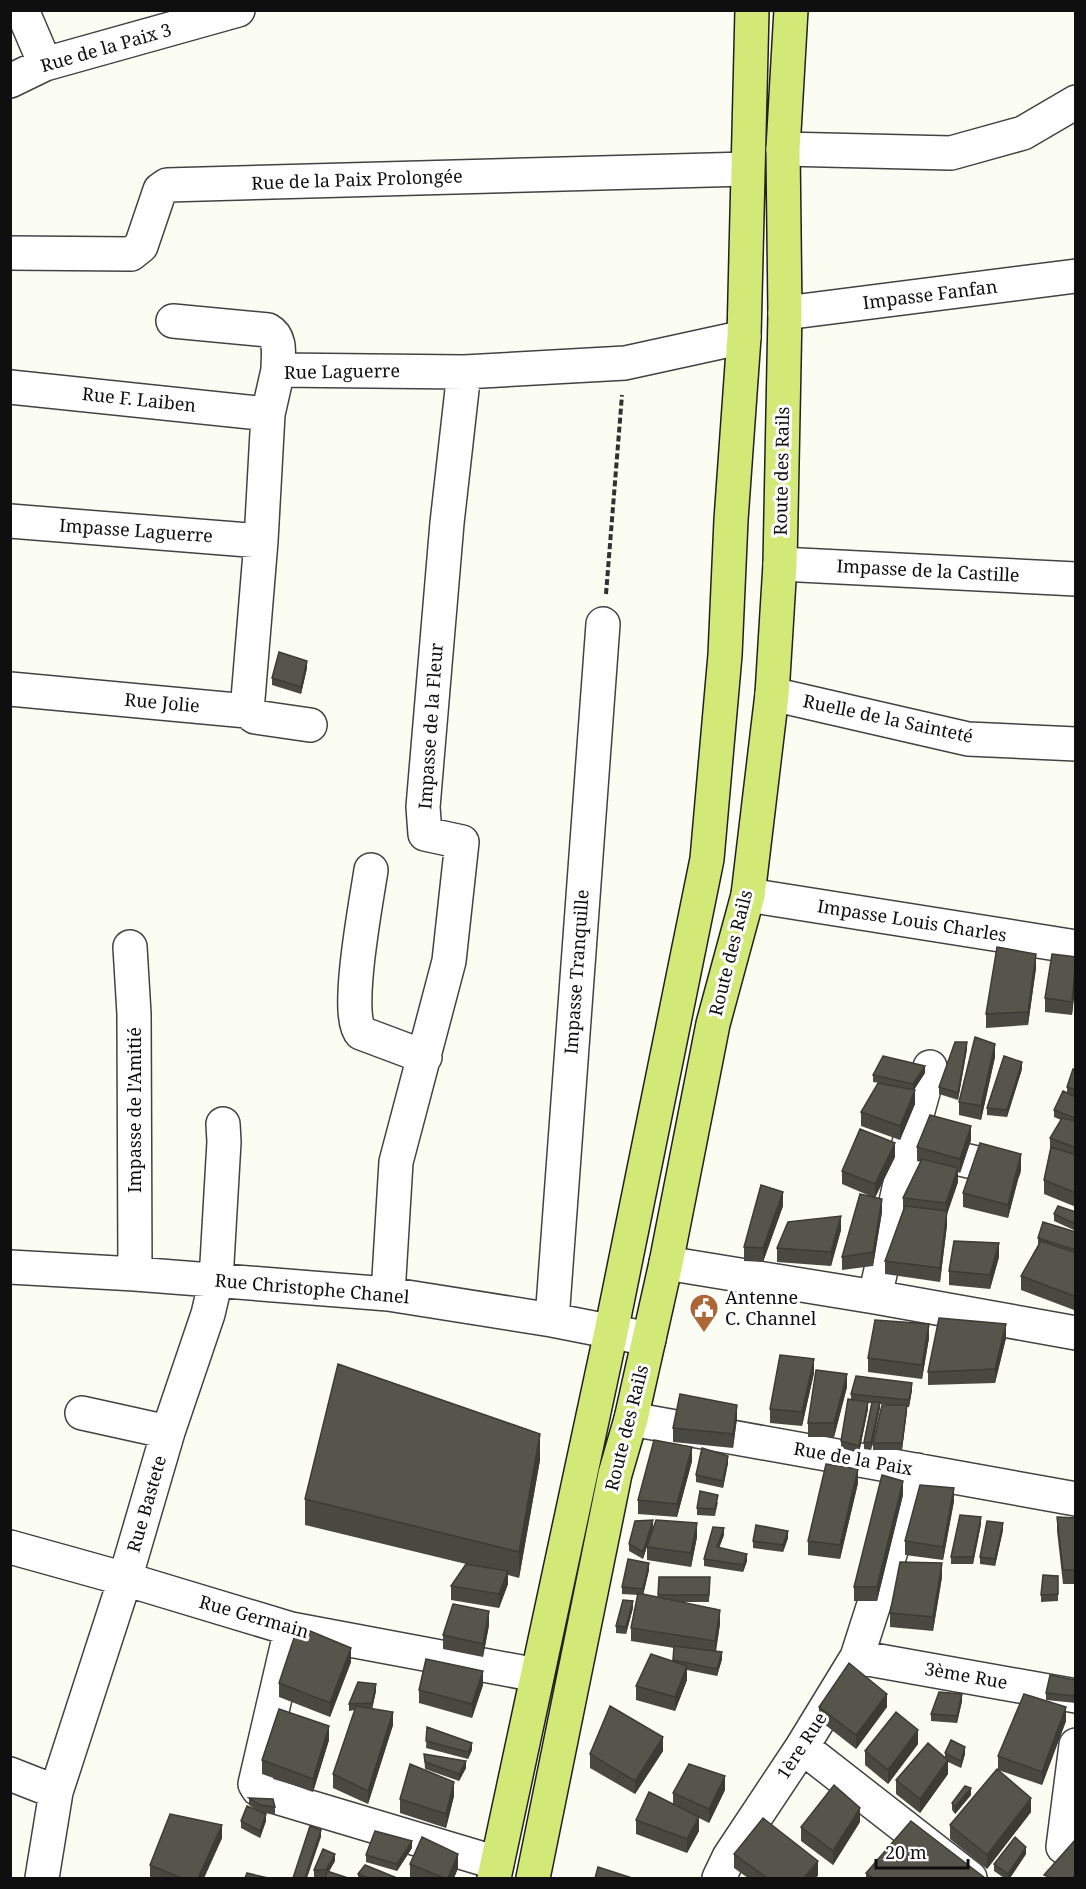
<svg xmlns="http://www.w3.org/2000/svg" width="1086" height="1889" viewBox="0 0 1086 1889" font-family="'Noto Serif',serif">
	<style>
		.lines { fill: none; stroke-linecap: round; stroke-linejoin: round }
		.minor-casing { stroke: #424242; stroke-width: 36 }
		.major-casing { stroke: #202020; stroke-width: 36 }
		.path { stroke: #313131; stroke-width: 4; stroke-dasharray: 6 3; stroke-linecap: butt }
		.minor { stroke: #fff; stroke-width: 33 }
		.major { stroke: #d2e977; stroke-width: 33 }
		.wall { fill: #4a4941 }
		.shaded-wall { fill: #3c3c35 }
		.building { fill: #56554c; stroke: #3c3c35; stroke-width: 1.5 }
		.labels { text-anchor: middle; stroke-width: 6; stroke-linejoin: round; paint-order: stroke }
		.street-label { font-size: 18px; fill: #0f0f0f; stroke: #fff }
		.poi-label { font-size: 18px; fill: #0f0f0f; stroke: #fff; text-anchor: start }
	</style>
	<rect width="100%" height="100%" fill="#fbfdf2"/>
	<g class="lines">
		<g class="minor-casing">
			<path id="minor" d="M22,10L45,64
				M10,81L45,64L238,10
				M783,149L951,153L1023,133L1076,102
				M10,253L131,254L141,246L160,190L167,185L747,169
				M785,313L1076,276
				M173,321L268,330C282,338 278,355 278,370
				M10,387L268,414
				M10,521L261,541
				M780,564L1076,579
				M10,689L247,711L255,717L310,725
				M772,694L968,739L1076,744
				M247,711L261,541L268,414L278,370L464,372L625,363L744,337
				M371,870C367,898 344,1016 361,1033L425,1057
				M748,895L1076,947
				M130,947L134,1014L135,1274
				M921,1150L1003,1169
				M666,1263L875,1297L1076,1333
				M10,1267L135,1274L388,1294L552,1320L649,1339
				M388,1294L396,1162L449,961L462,842L425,834L423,807L447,523L464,372
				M875,1297L908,1147L930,1067
				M552,1320L603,624
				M82,1413L168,1432
				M631,1419L1076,1499
				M10,1547L125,1579L291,1629L537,1675
				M291,1629L255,1784L258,1789L266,1794L497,1863
				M857,1657L1076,1696
				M1076,1745L1063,1847L1076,1855
				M802,1747L970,1878
				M10,1774L56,1792
				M42,1878L56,1792L125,1579L168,1432L208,1314L216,1280L224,1142L223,1124
				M719,1878L729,1857L802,1747L857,1657L917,1470"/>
		</g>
		<g class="major-casing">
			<path id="major" d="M494,1878L611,1332L707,859L725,655L731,520L744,337L752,10
				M533,1878L615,1474L631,1419L666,1263L713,1024L748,895L772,694L780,564L785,313L783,149L791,10"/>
		</g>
		<path class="path" d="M606,594L622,395"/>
		<use href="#minor" class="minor"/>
		<use href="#major" class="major"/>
	</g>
	<path class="wall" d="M307,668L301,694L272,685V678Z
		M1076,957V978L1072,1015L1045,1012V998Z
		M1036,968L1028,1025L986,1028V1014Z
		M967,1049L958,1100L939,1094V1087Z
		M995,1057L981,1120L959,1115V1102Z
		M1022,1069L1007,1117L987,1115V1108Z
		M1076,1070V1207L1044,1194V1180L1050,1150V1138L1061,1120L1054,1117V1110L1067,1093V1087Z
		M925,1073L914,1090L915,1104L900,1140L861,1126V1112L880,1083L873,1082V1075Z
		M971,1140L960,1173L958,1172V1182L947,1214V1225L940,1282L885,1274V1261L903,1210V1198L921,1162L917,1161V1147Z
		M895,1157L875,1197L882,1212L873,1266L842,1270V1257L870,1196L842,1184V1171Z
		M1021,1168L1008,1218L963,1207V1193Z
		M783,1206L763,1262L744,1261V1247Z
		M1076,1212V1231L1054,1221V1214Z
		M841,1230L831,1266L777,1262V1248Z
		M1076,1232V1305L1074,1310L1021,1290V1276L1038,1245V1238Z
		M999,1257L990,1289L949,1285V1271Z
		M929,1338L922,1379L868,1372V1358Z
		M1006,1338L995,1383L928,1385V1372Z
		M814,1373L802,1426L770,1423V1409Z
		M847,1387L834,1437H808V1423Z
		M912,1390L909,1407H907L902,1450H873V1443L888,1405L880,1404L871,1450L864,1449V1442L872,1403H868V1409L859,1453L841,1448V1441L851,1400V1394Z
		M737,1418L733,1448L673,1442V1428Z
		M540,1460L519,1578L508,1575V1584L499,1608L451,1600V1586L466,1564L305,1525V1499Z
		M692,1461L677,1517L638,1514V1500Z
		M728,1463L723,1488L696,1482V1475Z
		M858,1483L840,1559L808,1555V1541Z
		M903,1495L877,1601H854V1587Z
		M954,1501L943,1560L905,1555V1541Z
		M718,1502L715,1516L697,1515V1508Z
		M1057,1517L1076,1518V1584H1063L1057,1531Z
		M981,1524L973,1564H951V1557Z
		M653,1527L643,1559L629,1551V1544Z
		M1003,1530L995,1566L980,1564V1557Z
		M724,1535L719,1547L747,1561L743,1572L704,1566V1559Z
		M697,1537L691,1567L647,1560V1547Z
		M788,1538L783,1552L753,1548V1541Z
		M649,1570L643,1594L658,1597L659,1577L710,1584L709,1602H680L720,1624L716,1652L722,1659L717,1676L687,1670V1680L675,1711L636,1700V1686L673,1661L674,1648L631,1641V1628L638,1595L622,1594V1587Z
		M1058,1576V1601L1041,1602V1595Z
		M942,1577L933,1631L890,1627V1613Z
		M633,1608L626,1634L616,1633V1626Z
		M489,1625L483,1657L443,1649V1635Z
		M351,1662L330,1717L279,1697V1683Z
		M1076,1680V1703L1046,1700V1693Z
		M483,1685L472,1718L419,1703V1690Z
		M376,1691L372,1708L393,1725L368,1804L333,1788V1774L355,1710L349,1711V1704Z
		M962,1701L957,1723L931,1721V1714Z
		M819,1707H887L856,1749L819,1720Z
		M1066,1721L1042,1785L998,1770L1031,1812L987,1869L950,1839V1825L998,1770V1756Z
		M427,1727L472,1750L468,1759L426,1748Z
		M329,1740L313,1792L262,1774V1760Z
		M918,1744L888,1784L865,1765V1751Z
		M663,1751L635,1794L590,1768V1754Z
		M945,1753L965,1754L961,1768L948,1762V1774L920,1813L896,1794V1780L945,1758Z
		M424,1754L466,1768L459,1781L425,1769Z
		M725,1790L709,1823L699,1818V1831L687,1853L636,1834V1820L673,1804V1793Z
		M971,1795L955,1814L952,1810V1803Z
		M454,1796L446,1828L400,1813V1799Z
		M249,1798L275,1807V1814L263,1813L266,1821L260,1838L241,1828V1821L256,1810L249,1805Z
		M860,1822L833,1865L801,1841V1827Z
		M222,1838L204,1878H150V1865Z
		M412,1848L397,1871L366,1862V1855Z
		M734,1854L818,1875L816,1878H748L734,1868Z
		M1026,1854L1010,1878H1004L994,1871V1864Z
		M335,1861L325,1877H314V1870Z
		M410,1864L458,1868L454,1878H410Z
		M866,1873L985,1878H866Z
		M358,1874L397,1878H358Z"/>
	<path class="shaded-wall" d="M307,661V668L301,694V687Z
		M1036,954V968L1028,1025V1012Z
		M1076,964V978L1072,1015V1002Z
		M967,1042V1049L958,1100V1093Z
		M995,1044V1057L981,1120V1106Z
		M1022,1062V1069L1007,1117V1110Z
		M925,1066V1073L913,1091V1084Z
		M915,1090V1104L900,1140V1126Z
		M971,1126V1140L960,1173V1159Z
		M895,1143V1157L875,1198V1184Z
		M1021,1154V1168L1008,1218V1205Z
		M958,1168V1182L947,1214V1225L940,1282V1268L946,1216V1203Z
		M783,1192V1206L763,1262V1248Z
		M882,1199V1212L873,1266V1252Z
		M841,1216V1230L831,1266V1252Z
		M999,1243V1257L990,1289V1275Z
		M1076,1291V1305L1074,1310V1296Z
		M929,1324V1338L922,1379V1365Z
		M1006,1324V1338L995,1383V1369Z
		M814,1359V1373L802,1426V1412Z
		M847,1374V1387L834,1437V1423Z
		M912,1383V1390L909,1407V1400Z
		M868,1402V1409L859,1453V1446Z
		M880,1402V1409L871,1450V1443Z
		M737,1405V1418L733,1448V1434Z
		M907,1405V1412L902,1450V1443Z
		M540,1434V1460L519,1578V1552Z
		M692,1447V1461L677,1517V1504Z
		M728,1456V1463L723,1488V1481Z
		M858,1469V1483L840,1559V1545Z
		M903,1481V1495L877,1601V1587Z
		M954,1488V1501L943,1560V1547Z
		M981,1517V1524L973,1564V1557Z
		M653,1520V1527L643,1559V1552Z
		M697,1523V1537L691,1567V1553Z
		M1003,1523V1530L995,1566V1559Z
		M724,1528V1535L717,1554V1547Z
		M788,1531V1538L783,1552V1545Z
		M747,1554V1561L743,1572V1565Z
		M649,1563V1570L643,1596V1589Z
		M942,1563V1577L933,1631V1617Z
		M508,1571V1584L499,1608V1594Z
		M633,1601V1608L626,1634V1627Z
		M720,1610V1624L715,1654V1641Z
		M489,1611V1625L483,1657V1644Z
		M351,1648V1662L330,1717V1703Z
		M722,1652V1659L717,1676V1669Z
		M687,1666V1680L675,1711V1697Z
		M483,1671V1685L472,1718V1704Z
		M376,1684V1691L372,1710V1703Z
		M887,1694V1707L856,1749V1735Z
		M962,1694V1701L957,1723V1716Z
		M1066,1707V1721L1042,1785V1772Z
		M393,1712V1725L368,1804V1791Z
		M329,1726V1740L313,1792V1779Z
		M918,1730V1744L888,1784V1770Z
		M663,1737V1751L635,1794V1781Z
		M472,1743V1750L468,1759V1752Z
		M965,1747V1754L961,1768V1761Z
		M948,1760V1774L920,1813V1799Z
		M466,1761V1768L459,1781V1774Z
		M725,1776V1790L709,1823V1809Z
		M454,1782V1796L446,1828V1814Z
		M971,1788V1795L955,1814V1807Z
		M1031,1798V1812L987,1869V1855Z
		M860,1808V1822L833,1865V1851Z
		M266,1814V1821L260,1838V1831Z
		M699,1817V1831L687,1853V1839Z
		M222,1825V1838L204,1878H198Z
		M321,1830V1837L307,1878H305Z
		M412,1841V1848L397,1871V1864Z
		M1026,1847V1854L1010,1878H1008V1874Z
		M335,1854V1861L326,1877V1870Z
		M458,1854V1868L454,1878H448Z
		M818,1861V1875L816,1878H804Z"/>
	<path class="building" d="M279,652L307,661L301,687L272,678Z
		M997,947L1036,954L1028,1012L986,1014Z
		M1052,954L1076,957L1072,1002L1045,998Z
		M975,1037L995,1044L981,1106L959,1102Z
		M955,1042H967L958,1093L939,1087Z
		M883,1056L925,1066L913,1084L873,1075Z
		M1004,1056L1022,1062L1007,1110L987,1108Z
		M1073,1069L1076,1070V1090L1067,1087Z
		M878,1083L915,1090L900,1126L861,1112Z
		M1063,1091L1076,1097L1075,1118L1054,1110Z
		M930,1115L971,1126L960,1159L917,1147Z
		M1062,1118L1076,1121V1148L1050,1138Z
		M860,1129L895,1143L875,1184L842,1171Z
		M980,1143L1021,1154L1008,1205L963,1193Z
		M1051,1147L1076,1155V1193L1044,1180Z
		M922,1159L958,1168L946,1203L903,1198Z
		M761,1185L783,1192L763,1248L744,1247Z
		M860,1194L882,1199L873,1252L842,1257Z
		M905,1206L947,1211L940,1268L885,1261Z
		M1058,1206L1076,1212V1224L1054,1214Z
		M841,1216L831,1252L777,1248L788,1222Z
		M1043,1222L1076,1232V1250L1038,1238Z
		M954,1241L999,1243L990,1275L949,1271Z
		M1041,1241L1076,1253V1291L1074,1296L1021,1276Z
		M939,1318L1006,1324L995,1369L928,1372Z
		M875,1320L929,1324L922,1365L868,1358Z
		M780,1355L814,1359L802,1412L770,1409Z
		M338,1364L540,1434L519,1552L305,1499Z
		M816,1370L847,1374L834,1423H808Z
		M856,1376L912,1383L909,1400L851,1394Z
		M680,1394L737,1405L733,1434L673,1428Z
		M848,1399L868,1402L859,1446L841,1441Z
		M872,1402H880L871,1443L864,1442Z
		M882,1405H907L902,1443H873Z
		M654,1440L692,1447L677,1504L638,1500Z
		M702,1448L728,1456L723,1481L696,1475Z
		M826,1464L858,1469L840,1545L808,1541Z
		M882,1475L903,1481L877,1587H854Z
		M920,1485L954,1488L943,1547L905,1541Z
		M700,1491L718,1495L715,1509L697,1508Z
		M960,1515L981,1517L973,1557H951Z
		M1057,1517L1076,1518V1570H1063Z
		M653,1520L643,1552L629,1544L635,1521Z
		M656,1520L697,1523L691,1553L647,1547Z
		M987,1521L1003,1523L995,1559L980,1557Z
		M756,1525L788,1531L783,1545L753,1541Z
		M713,1527L724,1528L717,1547L747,1554L743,1565L704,1559Z
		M628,1559L649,1563L643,1589L622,1587Z
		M900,1562L942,1563L933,1617L890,1613Z
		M466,1564L508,1571L499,1594L451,1586Z
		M1043,1575L1058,1576V1594L1041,1595Z
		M659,1577H710L709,1595H658Z
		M638,1593L720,1610L715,1641L631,1628Z
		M623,1600L633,1601L626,1627L616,1626Z
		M453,1604L489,1611L483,1644L443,1635Z
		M298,1626L351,1648L330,1703L279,1683Z
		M674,1646L722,1652L717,1669L673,1660Z
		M651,1654L687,1666L675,1697L636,1686Z
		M426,1659L483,1671L472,1704L419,1690Z
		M849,1663L887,1694L856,1735L819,1707Z
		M1050,1675L1076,1680V1696L1046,1693Z
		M358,1682L376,1684L372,1703L349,1704Z
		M939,1692L962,1694L957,1716L931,1714Z
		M1024,1694L1066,1707L1042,1772L998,1756Z
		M356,1706L393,1712L368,1791L333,1774Z
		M610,1706L663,1737L635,1781L590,1754Z
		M279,1709L329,1726L313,1779L262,1760Z
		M896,1712L918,1730L888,1770L865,1751Z
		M427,1727L472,1743L468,1752L426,1741Z
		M951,1740L965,1747L961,1761L945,1753Z
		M928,1743L948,1760L920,1799L896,1780Z
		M424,1754L466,1761L459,1774L425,1762Z
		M410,1764L454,1782L446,1814L400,1799Z
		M689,1764L725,1776L709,1809L673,1793Z
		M997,1769L1031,1798L987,1855L950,1825Z
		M834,1785L860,1808L833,1851L801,1827Z
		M965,1786L971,1788L955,1807L952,1803Z
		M649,1792L699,1817L687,1839L636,1820Z
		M249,1798L273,1799L275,1807L260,1805Z
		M247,1806L266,1814L260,1831L241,1821Z
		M170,1814L222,1825L198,1878H181L150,1865Z
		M763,1818L818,1861L804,1878H767L734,1854Z
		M911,1821L985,1878H873L866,1873Z
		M310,1826L321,1830L305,1878H293Z
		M375,1831L412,1841L397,1864L366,1855Z
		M422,1837L458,1854L448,1878H444L410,1864Z
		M1015,1837L1026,1847L1008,1874L994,1864Z
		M1076,1839V1874L1072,1878H1051L1044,1875Z
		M323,1849L335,1854L326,1870H314Z
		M365,1865L397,1878H368L358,1874Z
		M598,1867L632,1878H595Z
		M327,1871L348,1878H325Z
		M247,1873L268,1878H245Z"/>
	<defs>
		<g id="civic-pin" transform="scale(1.5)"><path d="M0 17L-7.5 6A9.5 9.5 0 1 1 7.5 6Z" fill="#af6636" stroke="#fff"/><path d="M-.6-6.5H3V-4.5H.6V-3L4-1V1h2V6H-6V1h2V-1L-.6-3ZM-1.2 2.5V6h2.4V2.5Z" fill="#fff"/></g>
	</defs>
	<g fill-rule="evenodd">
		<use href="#civic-pin" x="704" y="1308"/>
	</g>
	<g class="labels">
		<g class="street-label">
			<text transform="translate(106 48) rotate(-16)" y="6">Rue de la Paix 3</text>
			<text transform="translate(357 180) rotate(-2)" y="6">Rue de la Paix Prolongée</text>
			<text transform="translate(930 295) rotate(-7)" y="6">Impasse Fanfan</text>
			<text transform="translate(342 372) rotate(-1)" y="6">Rue Laguerre</text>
			<text transform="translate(139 400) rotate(6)" y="6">Rue F. Laiben</text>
			<text transform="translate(782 471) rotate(-89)" y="6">Route des Rails</text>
			<text transform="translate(136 531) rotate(4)" y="6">Impasse Laguerre</text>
			<text transform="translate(928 571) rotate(3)" y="6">Impasse de la Castille</text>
			<text transform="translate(162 703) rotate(5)" y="6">Rue Jolie</text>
			<text transform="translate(888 719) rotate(12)" y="6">Ruelle de la Sainteté</text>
			<text transform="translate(431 726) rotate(-86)" y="6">Impasse de la Fleur</text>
			<text transform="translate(912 921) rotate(9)" y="6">Impasse Louis Charles</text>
			<text transform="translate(731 953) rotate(-76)" y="6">Route des Rails</text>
			<text transform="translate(577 972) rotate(-86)" y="6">Impasse Tranquille</text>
			<text transform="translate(135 1110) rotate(-90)" y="6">Impasse de l'Amitié</text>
			<text transform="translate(312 1289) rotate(5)" y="6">Rue Christophe Chanel</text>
			<text transform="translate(627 1428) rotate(-76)" y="6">Route des Rails</text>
			<text transform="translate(853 1459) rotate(10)" y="6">Rue de la Paix</text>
			<text transform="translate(147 1504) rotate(-74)" y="6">Rue Bastete</text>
			<text transform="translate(254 1617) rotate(16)" y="6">Rue Germain</text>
			<text transform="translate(966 1676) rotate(10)" y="6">3ème Rue</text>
			<text transform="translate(802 1746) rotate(-57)" y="6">1ère Rue</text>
		</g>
		<g class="poi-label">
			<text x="725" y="1304">Antenne<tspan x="725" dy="21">C. Channel</tspan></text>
		</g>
	</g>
	<rect width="1086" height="1889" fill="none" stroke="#0f0f0f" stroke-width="24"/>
	<path d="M876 1859v9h92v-9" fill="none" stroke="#0f0f0f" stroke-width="3"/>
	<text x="885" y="1859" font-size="18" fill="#0f0f0f" stroke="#ffffff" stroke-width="4.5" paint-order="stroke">20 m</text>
</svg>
